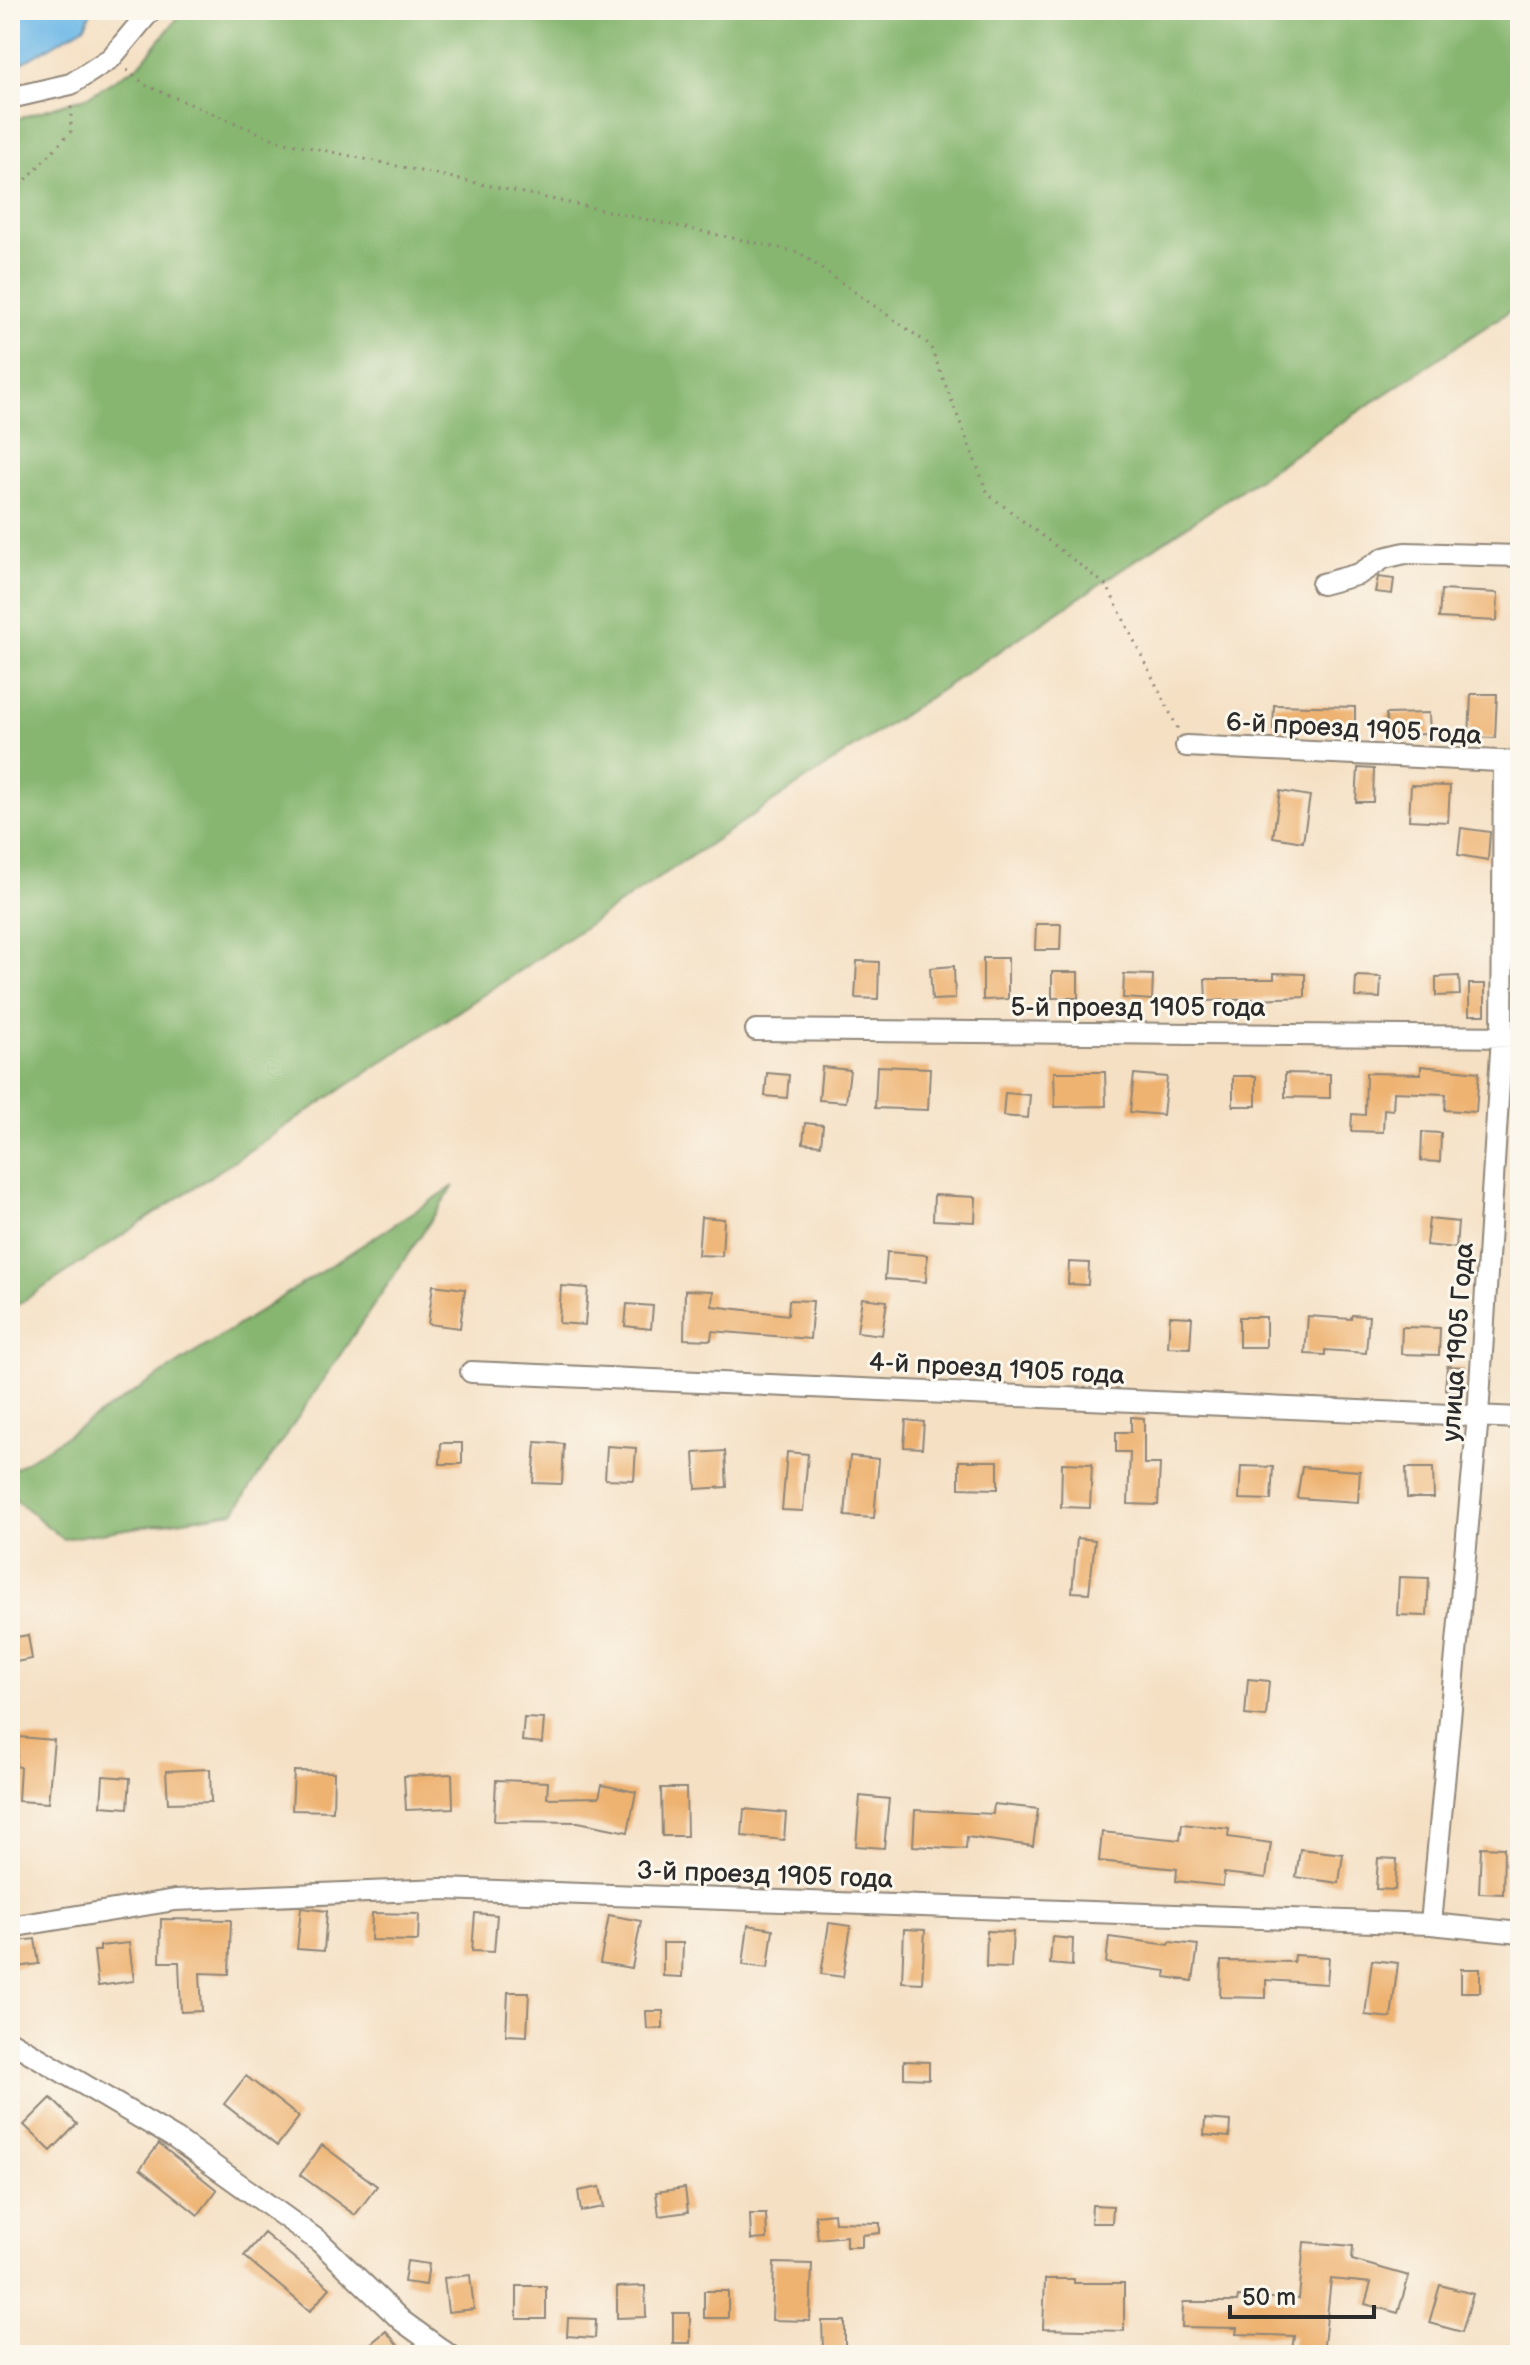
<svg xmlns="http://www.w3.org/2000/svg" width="1530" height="2365" viewBox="0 0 1530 2365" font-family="'Balsamiq Sans',sans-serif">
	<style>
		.forest { fill: #86b670; stroke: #58704e; stroke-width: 2 }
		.water { fill: #6fb9e7; stroke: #4d7289; stroke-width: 2 }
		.building { fill: #eeb271 }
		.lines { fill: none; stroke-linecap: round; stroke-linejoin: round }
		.minor-casing { stroke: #908678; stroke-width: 24 }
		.path { stroke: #908678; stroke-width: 3; stroke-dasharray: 2 6; stroke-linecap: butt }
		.minor { stroke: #fff; stroke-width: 20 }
		.labels { text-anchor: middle; stroke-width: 6; stroke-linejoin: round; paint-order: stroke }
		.street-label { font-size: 26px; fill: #2b2b2b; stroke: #fbf7ec }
	</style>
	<rect width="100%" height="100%" fill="#fbf7ec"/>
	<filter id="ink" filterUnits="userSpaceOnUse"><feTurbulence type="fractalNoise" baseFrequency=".0125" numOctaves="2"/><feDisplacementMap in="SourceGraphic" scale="16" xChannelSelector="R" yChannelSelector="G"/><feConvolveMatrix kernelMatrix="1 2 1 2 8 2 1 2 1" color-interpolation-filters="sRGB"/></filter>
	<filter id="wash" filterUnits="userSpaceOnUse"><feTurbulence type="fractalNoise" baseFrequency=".006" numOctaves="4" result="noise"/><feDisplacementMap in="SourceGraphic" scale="32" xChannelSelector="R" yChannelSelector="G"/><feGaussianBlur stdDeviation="1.8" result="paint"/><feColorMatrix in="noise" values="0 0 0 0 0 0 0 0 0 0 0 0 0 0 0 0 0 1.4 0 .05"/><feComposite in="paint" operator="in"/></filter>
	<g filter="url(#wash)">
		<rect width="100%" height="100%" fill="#f5e0c4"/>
		<path class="forest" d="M180,10H1520V304L10,1310V121L89,96L140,64L177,19Z
			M454,1186L234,1512L63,1539L10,1495V1472Z"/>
		<path class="water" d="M10,10H92L85,26L24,62L10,63Z"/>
		<g id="blocks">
			<path class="building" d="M1378,577L1394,579L1392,594L1375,592Z
				M1441,590L1498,593L1497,621L1439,618Z
				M1471,694H1497L1495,738L1469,737Z
				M1274,705L1355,707V732L1273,730Z
				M1429,713L1430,734L1387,735L1386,714Z
				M1358,768L1374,769L1373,802H1356Z
				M1411,785L1450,786L1448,822L1409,820Z
				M1280,791L1310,796L1303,842L1273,837Z
				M1461,828L1490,832L1488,860L1458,855Z
				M1036,924H1061L1060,950H1035Z
				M983,958H1008V999L983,1000Z
				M857,961L879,962L878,999L855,998Z
				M954,966L955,999L932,1000L930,968Z
				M1052,972H1078V998H1052Z
				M1274,973L1305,974V997L1206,1001L1205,979H1274Z
				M1124,974L1153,975L1152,1000L1123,998Z
				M1356,976L1381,977L1380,998L1355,997Z
				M1459,976L1460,995L1436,996V977Z
				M1469,984H1485V1015H1469Z
				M877,1066L930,1068L928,1110L875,1108Z
				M1421,1066L1479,1072L1476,1112L1445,1110L1446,1094L1394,1092L1393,1110L1384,1109L1383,1132L1351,1131L1352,1114L1365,1115L1366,1073L1421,1074Z
				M822,1067L850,1070L846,1102L819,1100Z
				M1054,1072H1105L1106,1106L1055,1107Z
				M767,1073L789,1075L787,1098L765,1096Z
				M1285,1073L1330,1074V1098L1285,1097Z
				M1134,1074L1167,1077L1163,1115L1130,1112Z
				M1233,1076H1256V1106H1233Z
				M1005,1093L1030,1095L1028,1118L1003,1116Z
				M805,1123L823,1125L821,1145L803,1143Z
				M1422,1132L1441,1133L1440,1162L1421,1161Z
				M934,1195L976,1197L975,1222L933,1220Z
				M701,1217L724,1219L722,1256L698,1255Z
				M1429,1219L1458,1222L1456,1248L1426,1245Z
				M887,1252L927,1255L926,1282L885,1279Z
				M1069,1262L1089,1263L1088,1285L1068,1284Z
				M433,1285L465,1289L460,1328L428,1324Z
				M561,1286L588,1288L585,1325L559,1323Z
				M685,1290L713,1291L712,1306L788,1315L789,1300L813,1301L810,1339L712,1331L711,1340L684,1339Z
				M862,1298L887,1301L882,1335L857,1332Z
				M627,1304L653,1306L651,1329L625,1326Z
				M1352,1315L1369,1316L1366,1353L1325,1350V1355L1305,1354L1308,1316L1351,1319Z
				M1170,1316L1192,1317L1190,1348L1168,1347Z
				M1239,1317H1266V1347H1239Z
				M1402,1327L1440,1328L1439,1355L1401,1354Z
				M1447,1366L1465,1367L1463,1391L1445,1390Z
				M1131,1417L1144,1418V1464H1160L1158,1505L1128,1504L1130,1452H1116V1432H1131Z
				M906,1420L924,1422L922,1448L904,1447Z
				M536,1442L564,1444L562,1484L533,1483Z
				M441,1443H462V1464H440Z
				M607,1446L636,1448L634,1480L605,1479Z
				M725,1451L727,1487L696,1489L694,1453Z
				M787,1452L808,1454L803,1511L782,1510Z
				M850,1456L879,1459L874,1518L845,1516Z
				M959,1461H998V1489L959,1488Z
				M1062,1463L1092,1464L1090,1508L1061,1507Z
				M1241,1466L1273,1467L1271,1500L1239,1499Z
				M1302,1467L1360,1471L1358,1502L1297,1498Z
				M1406,1468H1433L1434,1498H1407Z
				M1077,1538L1095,1540L1089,1593L1072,1592Z
				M1399,1577L1429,1578L1427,1616L1397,1615Z
				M28,1635L32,1659L15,1662L11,1638Z
				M1248,1679L1269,1681L1266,1717L1245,1715Z
				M524,1718L544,1719L542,1743L522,1741Z
				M19,1737L54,1740L48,1803L18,1801L20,1767L16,1766Z
				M210,1769L211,1802L168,1803L166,1771Z
				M294,1771L334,1772L333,1811L292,1810Z
				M452,1774L453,1808L406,1810L404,1776Z
				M103,1776L130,1778L128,1808L101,1806Z
				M496,1780L548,1782L547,1798L599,1797L602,1785L636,1792L628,1832L578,1822L494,1821Z
				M661,1788H686L687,1836H662Z
				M860,1796L889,1799L884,1848L856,1846Z
				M994,1804L1038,1809L1033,1846L967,1837L966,1849L913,1846L915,1810L993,1814Z
				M744,1809L786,1813L784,1840L742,1836Z
				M1182,1824L1229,1829L1228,1837L1271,1843L1266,1878L1224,1873L1223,1886L1176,1881L1177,1869L1099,1861L1102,1832L1180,1840Z
				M1481,1847L1504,1848L1503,1894L1479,1893Z
				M1300,1849L1343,1854L1339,1883L1296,1877Z
				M1378,1858L1397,1859L1395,1890L1376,1889Z
				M301,1908L327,1911L324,1951L297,1949Z
				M372,1913L419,1914L418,1941L371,1940Z
				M475,1913L497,1915L494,1952L472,1951Z
				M609,1915L641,1921L632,1968L600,1963Z
				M161,1919L231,1920L229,1974L200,1973L202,2011L181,2012L179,1962H160Z
				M829,1923L851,1926L843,1977L821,1974Z
				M748,1925L773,1929L768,1968L743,1965Z
				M904,1929L925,1930L922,1983L902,1982Z
				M987,1931L1013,1932L1011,1968L986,1967Z
				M1052,1937L1073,1939L1072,1966L1050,1964Z
				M1109,1937L1169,1945L1170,1942L1198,1945L1193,1981L1165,1977L1166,1971L1106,1963Z
				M35,1939L39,1964L10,1968V1942Z
				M129,1943L134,1981L98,1986L94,1951H100V1946Z
				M663,1943H683L682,1977L663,1976Z
				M1295,1955L1329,1957L1327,1984L1266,1980V1998L1220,1997L1221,1961L1294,1962Z
				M1372,1960L1398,1963L1391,2018L1365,2015Z
				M1461,1969H1480V1992H1461Z
				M508,1992H529L527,2036L506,2035Z
				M646,2011H663V2028L647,2029Z
				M904,2061L929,2062V2079L904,2078Z
				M246,2076L299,2117L277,2146L224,2104Z
				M51,2098L77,2124L51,2151L24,2125Z
				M1205,2119L1230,2121L1229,2137L1204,2135Z
				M159,2144L217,2190L198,2215L140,2169Z
				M322,2145L377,2186L355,2215L300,2175Z
				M600,2187L604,2207L581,2211L578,2191Z
				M685,2188L688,2212L659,2216L656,2192Z
				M1092,2205L1113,2206L1112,2223H1091Z
				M834,2213L835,2222L880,2223V2233L862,2235V2247H846V2236L818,2239L815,2215Z
				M750,2214H766L767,2239L751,2240Z
				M264,2233L330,2288L310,2311L244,2256Z
				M1304,2242L1353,2246L1352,2260L1409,2276L1398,2313L1365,2304L1371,2283L1331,2279L1323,2354L1292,2350L1294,2336L1236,2334L1237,2328L1182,2327L1183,2302H1237L1238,2297L1299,2299Z
				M407,2261L429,2264L426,2285L404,2282Z
				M774,2263L812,2264L810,2321L772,2320Z
				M470,2275L474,2309L448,2312L444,2278Z
				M1045,2279H1074V2283H1124V2331L1043,2329Z
				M1440,2285L1473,2294L1462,2332L1429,2323Z
				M517,2286H546V2319H517Z
				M645,2286L646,2317L617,2318V2287Z
				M704,2291H728V2318H704Z
				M673,2313H690V2343H673Z
				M568,2318L596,2319L595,2338L567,2336Z
				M822,2321H845V2349L823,2350Z
				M386,2331L406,2355H357Z"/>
		</g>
	</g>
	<g filter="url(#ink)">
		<use href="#blocks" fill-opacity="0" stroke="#908678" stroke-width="2"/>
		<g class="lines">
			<g class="minor-casing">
				<path id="minor" d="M10,98L71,84L111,58L151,10
					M1322,584L1359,574L1384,558L1405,553L1520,556
					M1186,746L1520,762
					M756,1030L1520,1037
					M471,1372L1520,1418
					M1431,1924L1478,1416L1502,1036L1504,761
					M10,1927L175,1900L442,1889L1431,1924L1520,1933
					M10,2041L176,2139L320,2242L402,2321L449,2355"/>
			</g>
			<path class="path" d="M127,70L147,86L276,140L798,252L930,345L988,494L1107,586L1179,731
				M10,197L71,131V105"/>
			<use href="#minor" class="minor"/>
		</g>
	</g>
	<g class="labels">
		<g class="street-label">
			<text transform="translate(1354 728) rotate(3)" y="9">6-й проезд 1905 года</text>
			<text x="1138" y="1016">5-й проезд 1905 года</text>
			<text transform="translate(1457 1342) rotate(-86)" y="9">улица 1905 Года</text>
			<text transform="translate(997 1368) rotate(3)" y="9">4-й проезд 1905 года</text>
			<text transform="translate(765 1874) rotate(2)" y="9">3-й проезд 1905 года</text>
		</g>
	</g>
	<rect width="1530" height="2365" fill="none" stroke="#fbf7ec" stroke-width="40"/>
	<path d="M1230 2305v12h144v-12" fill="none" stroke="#2b2b2b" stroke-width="4"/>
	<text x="1242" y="2305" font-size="24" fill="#2b2b2b" stroke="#fbf7ec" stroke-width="6" paint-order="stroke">50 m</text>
</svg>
